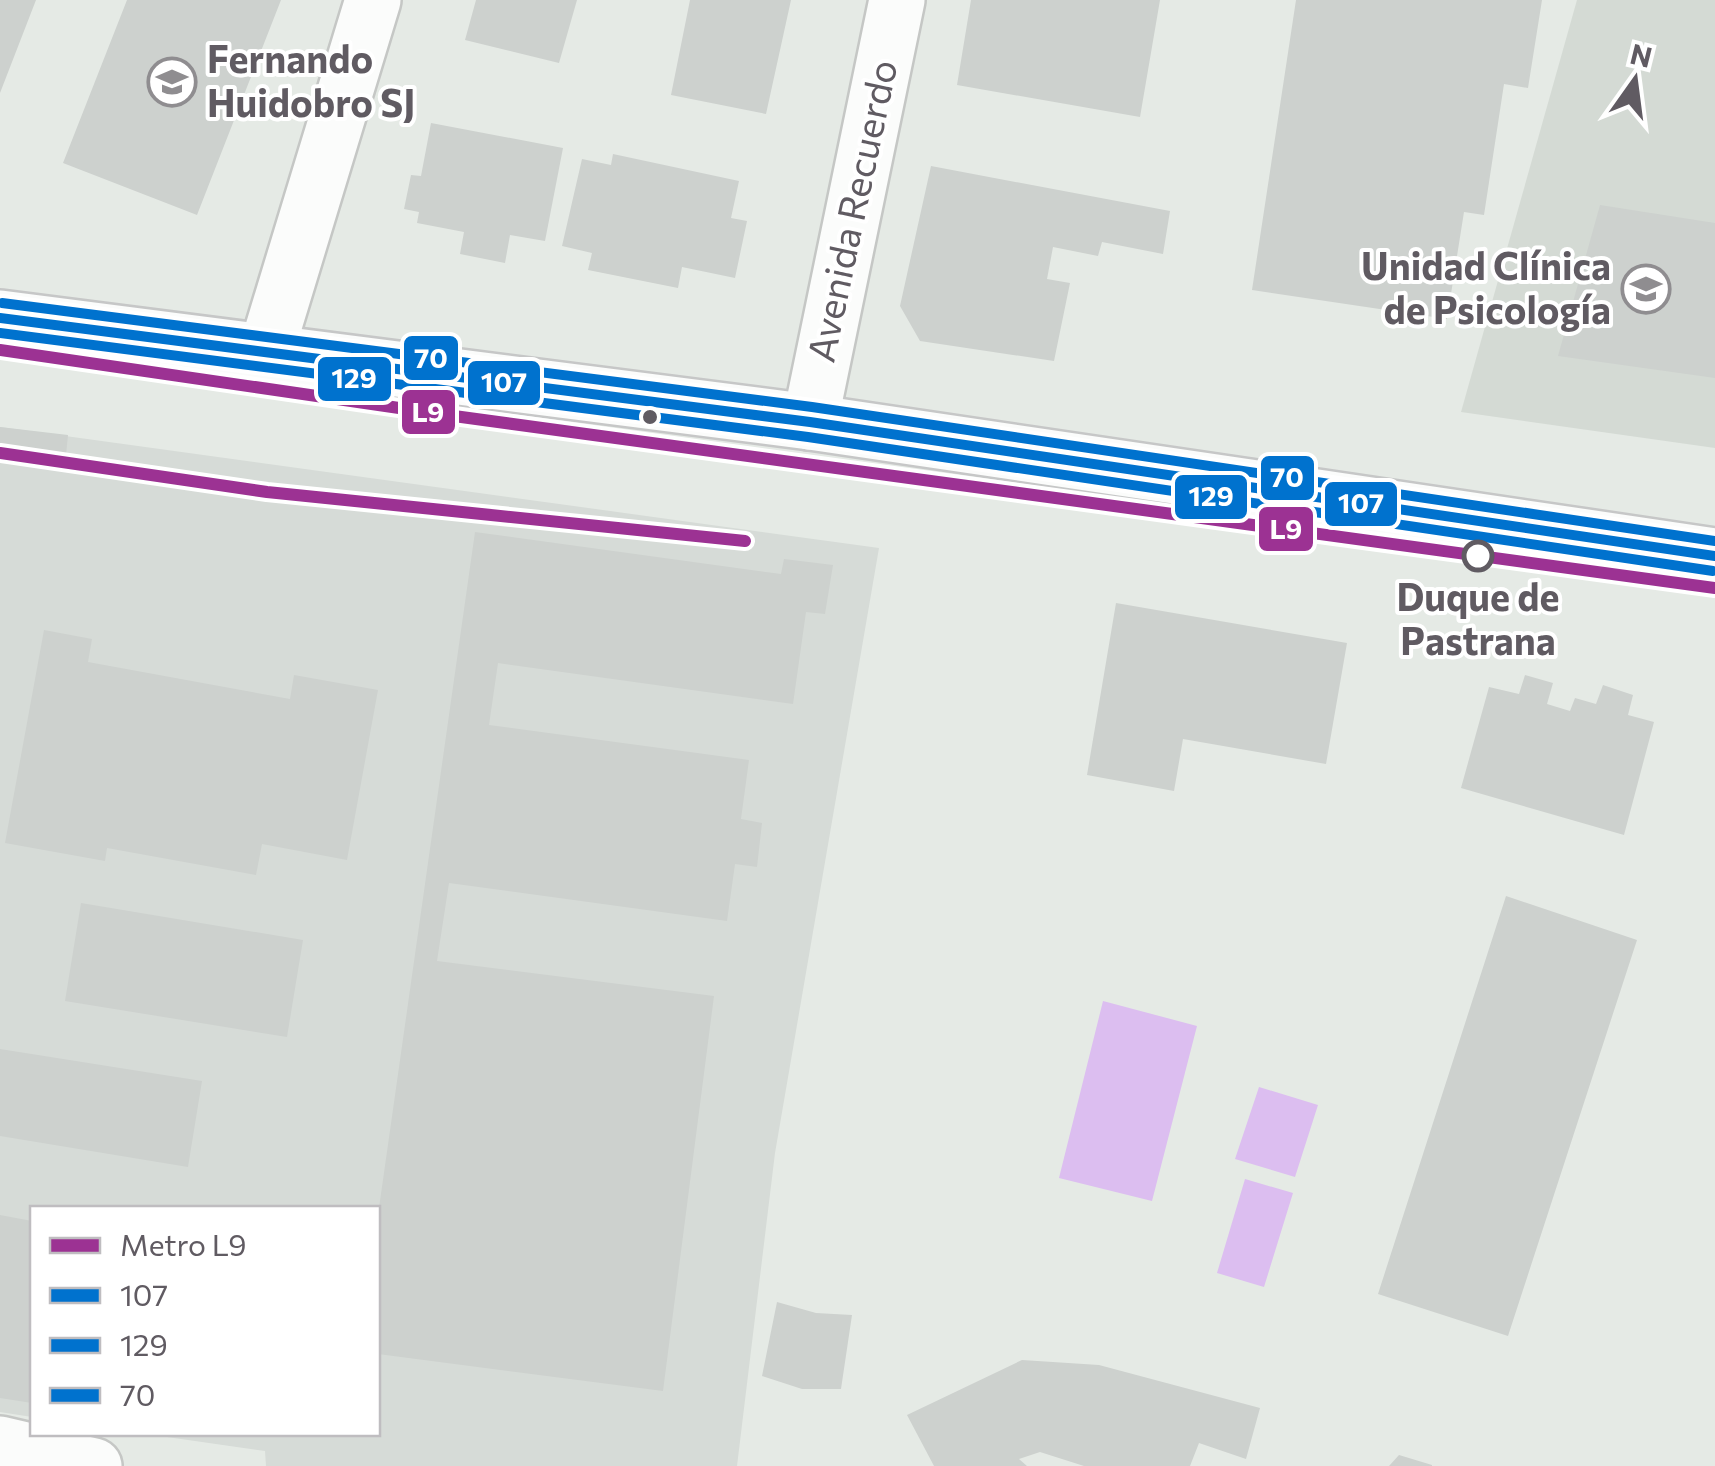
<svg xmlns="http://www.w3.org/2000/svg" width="1715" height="1466" viewBox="0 0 1715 1466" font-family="Commissioner,sans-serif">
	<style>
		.industrial { fill: #d6dbd7 }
		.education { fill: #d4dad4 }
		.water { fill: #dcbef0 }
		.building { fill: #cdd1ce }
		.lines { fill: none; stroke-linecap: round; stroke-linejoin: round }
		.street-casing { stroke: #c5c7c5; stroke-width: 60 }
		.secondary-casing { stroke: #c6c7c7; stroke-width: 60 }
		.street { stroke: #fbfcfb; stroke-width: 55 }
		.secondary { stroke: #fbfcfb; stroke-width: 55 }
		.bus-1-casing { stroke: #fff; stroke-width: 18 }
		.bus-2-casing { stroke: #fff; stroke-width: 18 }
		.bus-3-casing { stroke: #fff; stroke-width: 18 }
		.bus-1 { stroke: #0072ce; stroke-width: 10 }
		.bus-2 { stroke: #0072ce; stroke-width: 10 }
		.bus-3 { stroke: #0072ce; stroke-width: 10 }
		.metro-1-casing { stroke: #fff; stroke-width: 20 }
		.metro-1 { stroke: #9c3293; stroke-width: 12 }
		.bus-dot { fill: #605b62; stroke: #fff; stroke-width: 4 }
		.stop-dot { fill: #fff; stroke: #605b62; stroke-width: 5 }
		.labels { text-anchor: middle; stroke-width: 8; stroke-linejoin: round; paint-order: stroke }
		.poi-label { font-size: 38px; font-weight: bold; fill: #605b62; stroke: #fff; text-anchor: start }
		.street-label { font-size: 38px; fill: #605b62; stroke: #fff }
		.stop-label { font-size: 38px; font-weight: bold; fill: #605b62; stroke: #fff }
		.line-badge { stroke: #fff; stroke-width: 4 }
		.badge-label { font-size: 28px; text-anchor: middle; font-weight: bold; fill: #fff }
	</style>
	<rect width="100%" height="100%" fill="#e5eae5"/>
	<path class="industrial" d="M0,427L879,548L775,1153L737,1466H266L265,1451L146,1434H378V1208H32V1417L0,1412Z"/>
	<path class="education" d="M1577,0H1715V448L1461,412Z"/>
	<path class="water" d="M1103,1001L1197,1026L1152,1201L1059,1178Z
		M1259,1087L1318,1105L1295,1177L1235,1159Z
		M1245,1179L1293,1193L1264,1287L1217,1273Z"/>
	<path class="building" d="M0,0H36L0,93Z
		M127,0H281L197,215L63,163Z
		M476,0H577L559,63L465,40Z
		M690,0H791L766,114L671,95Z
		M971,0H1160L1140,117L957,85Z
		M1296,0H1542L1528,88L1504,84L1484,215L1464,212L1447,319L1252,290Z
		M431,123L563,148L545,241L510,235L505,263L460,254L464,232L417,223L419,212L404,209L411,175L421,176Z
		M613,154L739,181L731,218L747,221L735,278L682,267L678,288L588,270L592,253L562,246L582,159L611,165Z
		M931,166L1170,211L1163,254L1102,242L1098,256L1053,247L1047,279L1070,283L1054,361L920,341L900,306Z
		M1600,205L1715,223V378L1558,356Z
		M0,427L68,435L65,465L0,457Z
		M475,532L781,574L784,559L833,565L825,614L806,612L793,704L498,663L489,725L749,760L741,819L762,823L757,867L735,864L727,921L449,883L437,961L714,996L663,1391L378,1354V1215Z
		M1116,603L1347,643L1326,764L1183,739L1174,791L1087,775Z
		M44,630L92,639L88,662L290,699L294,675L378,690L347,860L262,844L256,875L107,848L105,861L5,843Z
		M1525,675L1553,683L1547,704L1570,711L1575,698L1596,704L1603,685L1633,695L1628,715L1654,722L1624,835L1461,788L1489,687L1519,694Z
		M1506,896L1637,940L1508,1336L1378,1294Z
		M81,903L303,940L287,1037L65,1001Z
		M0,1049L202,1081L188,1167L0,1136Z
		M0,1215L32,1221V1403L0,1398Z
		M777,1302L816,1313L852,1315L841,1389H802L762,1376Z
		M1022,1360L1099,1365L1260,1408L1246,1459L1199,1443L1190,1466H1084L1040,1452L1019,1459L1027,1466H934L907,1415Z
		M1399,1455L1432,1465V1466H1389Z"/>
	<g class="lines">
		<g class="street-casing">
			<path id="street" d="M266,352L373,0
				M810,422L897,0
				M0,1444L94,1466"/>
		</g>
		<g class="secondary-casing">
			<path id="secondary" d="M0,318L810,422L1715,556"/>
		</g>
		<use href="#street" class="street"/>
		<use href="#secondary" class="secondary"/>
		<g class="bus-1-casing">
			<path id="bus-1" d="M0,318L810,422L1715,556"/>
		</g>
		<g class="bus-2-casing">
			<path id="bus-2" d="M0,333L808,437L1713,571"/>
		</g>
		<g class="bus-3-casing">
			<path id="bus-3" d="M2,303L812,407L1715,541"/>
		</g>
		<use href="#bus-1" class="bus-1"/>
		<use href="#bus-2" class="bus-2"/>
		<use href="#bus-3" class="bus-3"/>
		<g class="metro-1-casing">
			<path id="metro-1" d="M0,350L454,416L1715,588
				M0,453L267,492L745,541"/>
		</g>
		<use href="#metro-1" class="metro-1"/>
	</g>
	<defs>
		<g id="university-ring" transform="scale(2.5)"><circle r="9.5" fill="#fff" stroke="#8f8d90" stroke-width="1.5"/><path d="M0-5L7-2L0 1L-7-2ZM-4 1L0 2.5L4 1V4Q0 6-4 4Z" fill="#8f8d90"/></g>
	</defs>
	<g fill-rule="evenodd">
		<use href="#university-ring" x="172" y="82"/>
		<use href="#university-ring" x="1646" y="289"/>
	</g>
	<circle class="bus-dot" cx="650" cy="417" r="9"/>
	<circle class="stop-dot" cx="1478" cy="556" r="14"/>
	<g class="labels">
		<g class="poi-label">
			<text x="207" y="73">Fernando<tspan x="207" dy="44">Huidobro SJ</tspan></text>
			<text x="1611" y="280" text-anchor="end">Unidad Clínica<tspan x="1611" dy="44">de Psicología</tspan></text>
		</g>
		<g class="street-label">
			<text transform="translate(853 211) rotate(-78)" y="13">Avenida Recuerdo</text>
		</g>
		<g class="stop-label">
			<text x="1478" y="611">Duque de<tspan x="1478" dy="44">Pastrana</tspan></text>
		</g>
	</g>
	<g class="line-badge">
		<rect x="402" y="334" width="58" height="48" rx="10" fill="#0072ce"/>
		<rect x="316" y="355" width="77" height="48" rx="10" fill="#0072ce"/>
		<rect x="466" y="359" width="76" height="48" rx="10" fill="#0072ce"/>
		<rect x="400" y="388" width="57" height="48" rx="10" fill="#9c3293"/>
		<rect x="1259" y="454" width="57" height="48" rx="10" fill="#0072ce"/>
		<rect x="1173" y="473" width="76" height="48" rx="10" fill="#0072ce"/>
		<rect x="1323" y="480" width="76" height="48" rx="10" fill="#0072ce"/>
		<rect x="1257" y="505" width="58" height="48" rx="10" fill="#9c3293"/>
	</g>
	<g class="badge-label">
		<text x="431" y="368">70</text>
		<text x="354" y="388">129</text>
		<text x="504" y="392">107</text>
		<text x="428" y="422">L9</text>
		<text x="1287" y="487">70</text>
		<text x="1211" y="506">129</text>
		<text x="1361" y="513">107</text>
		<text x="1286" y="539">L9</text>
	</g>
	<rect x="30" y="1206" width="350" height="230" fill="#ffffff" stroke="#bfbdc0" stroke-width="2.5"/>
	<rect x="50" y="1238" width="50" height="15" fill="#9c3293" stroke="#bfbdc0" stroke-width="2.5"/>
	<text x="120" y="1256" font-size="30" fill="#605b62">Metro L9</text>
	<rect x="50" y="1288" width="50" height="15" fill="#0072ce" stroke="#bfbdc0" stroke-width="2.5"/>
	<text x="120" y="1306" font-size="30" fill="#605b62">107</text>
	<rect x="50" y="1338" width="50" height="15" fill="#0072ce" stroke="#bfbdc0" stroke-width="2.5"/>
	<text x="120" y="1356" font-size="30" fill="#605b62">129</text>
	<rect x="50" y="1388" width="50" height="15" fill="#0072ce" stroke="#bfbdc0" stroke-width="2.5"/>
	<text x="120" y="1406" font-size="30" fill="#605b62">70</text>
	<g transform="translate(1635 80) rotate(14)" stroke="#ffffff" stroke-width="8" paint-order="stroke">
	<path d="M0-8L18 38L0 25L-18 38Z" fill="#605b62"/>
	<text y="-15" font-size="28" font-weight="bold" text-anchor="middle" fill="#605b62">N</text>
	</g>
</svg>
